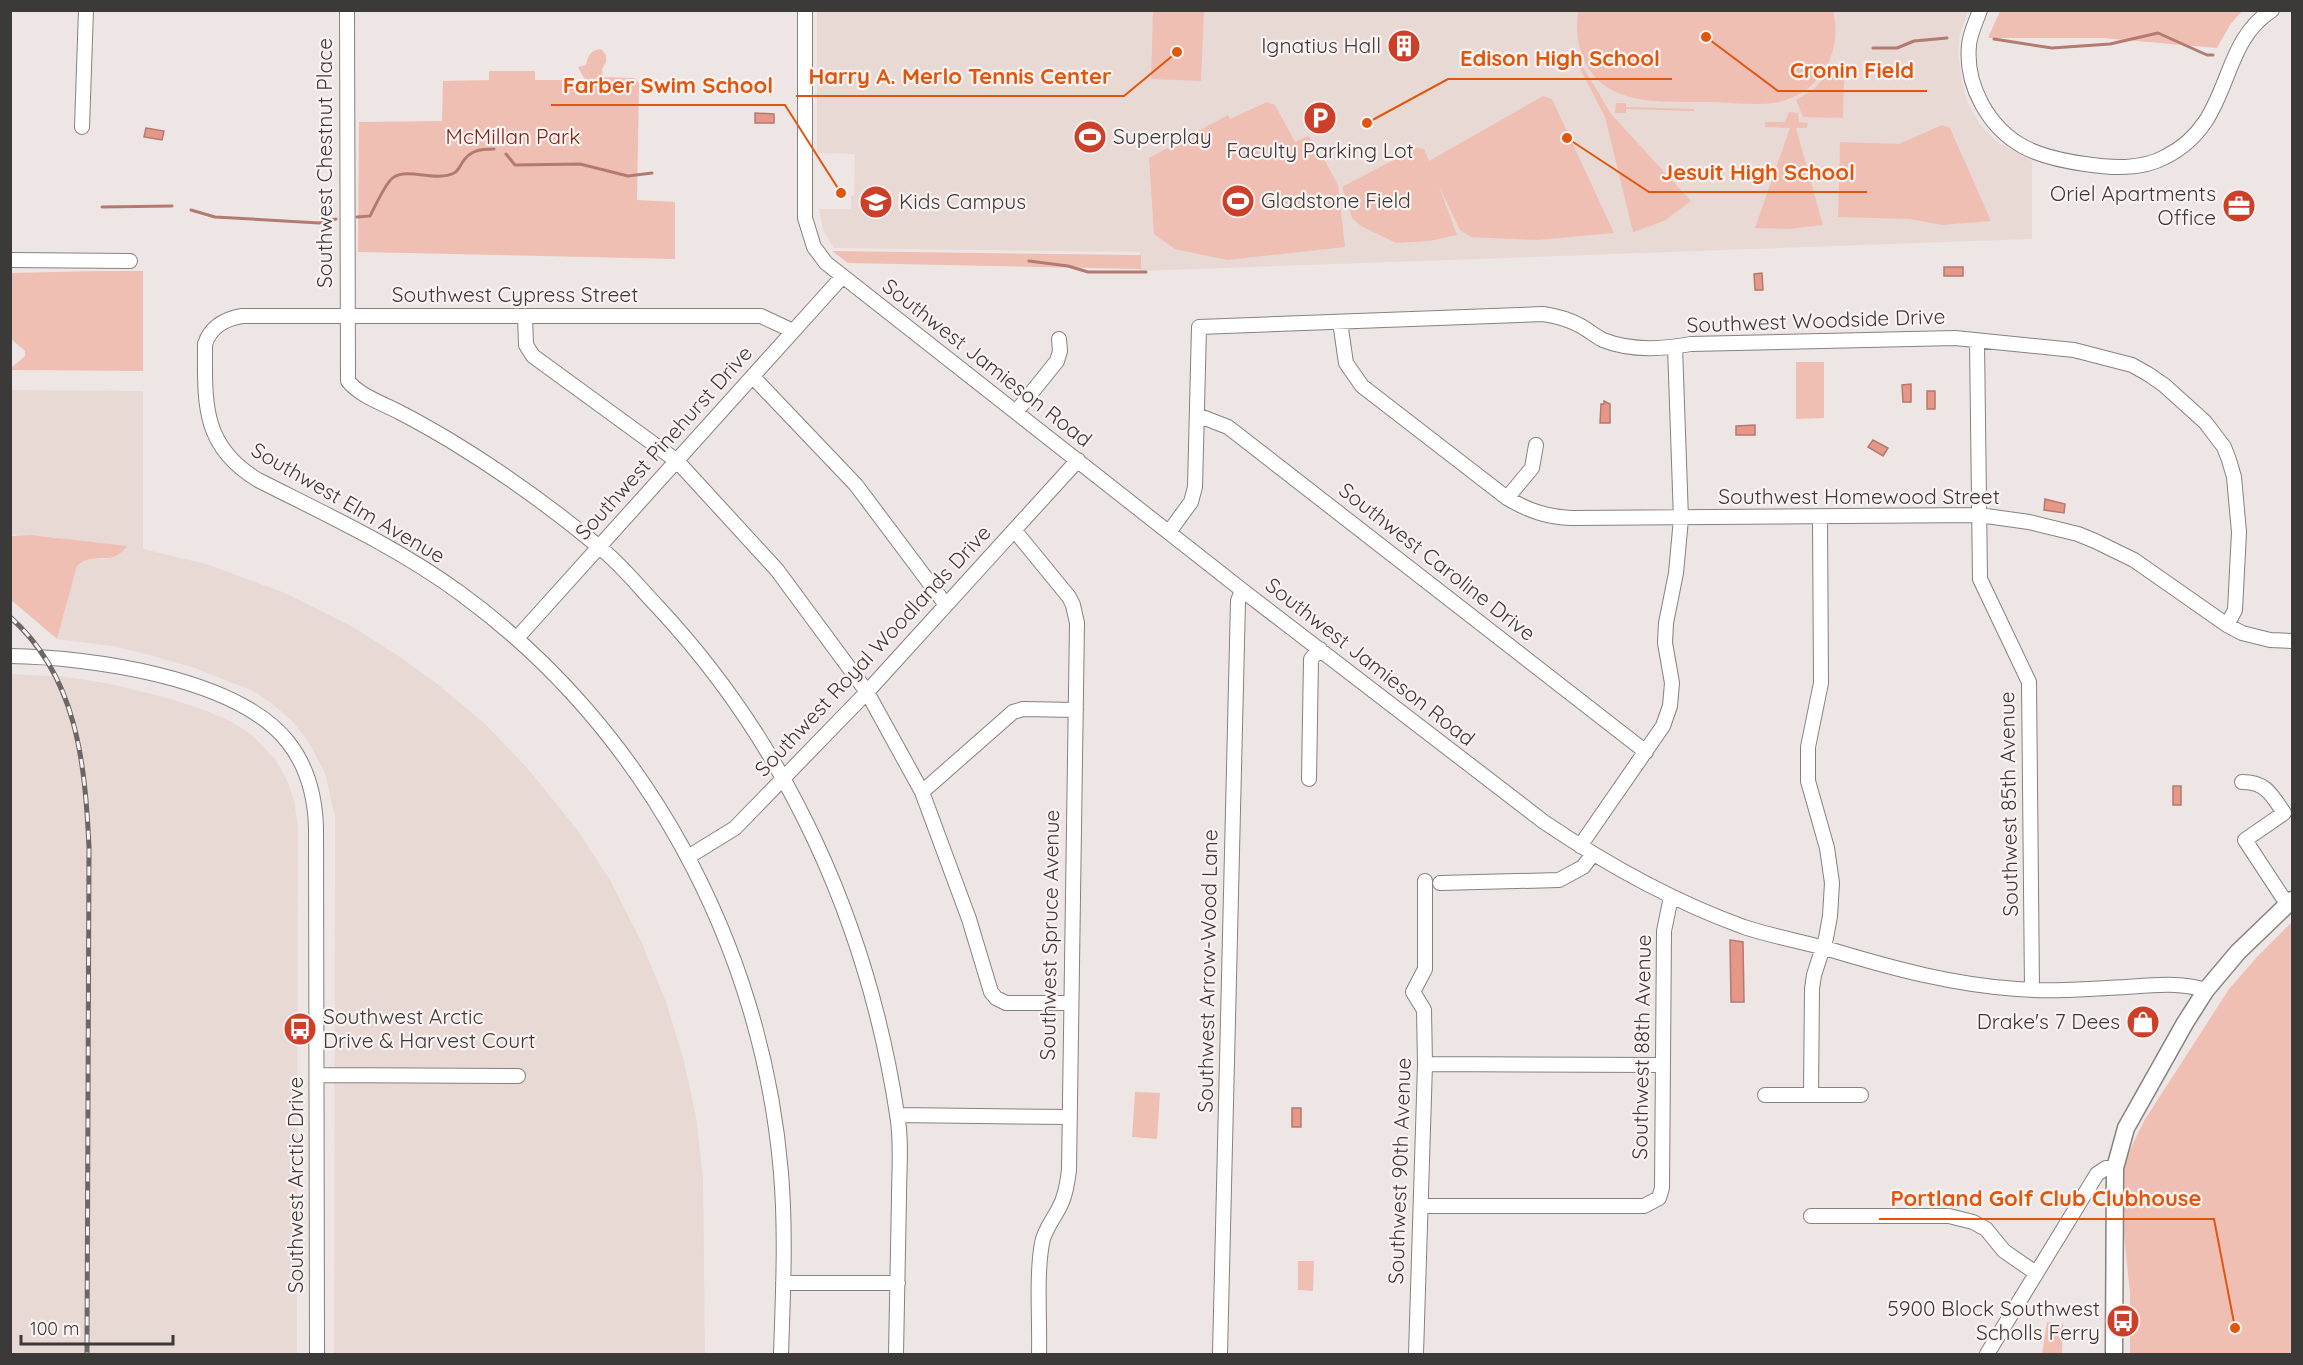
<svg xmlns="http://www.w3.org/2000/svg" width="2303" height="1365" viewBox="0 0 2303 1365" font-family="Quicksand,sans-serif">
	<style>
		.built { fill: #e8d9d5 }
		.green { fill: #f0bfb4 }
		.water { fill: #e69787; stroke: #b37b70; stroke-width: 1.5 }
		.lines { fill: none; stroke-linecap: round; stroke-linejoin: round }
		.stream { stroke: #b37b70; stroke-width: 3 }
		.minor-casing { stroke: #87817f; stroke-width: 16 }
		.major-casing { stroke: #87817f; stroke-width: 19 }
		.minor { stroke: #fff; stroke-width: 14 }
		.major { stroke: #fff; stroke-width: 16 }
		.rail-casing { stroke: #6b6767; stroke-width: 5 }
		.rail { stroke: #fbf3f2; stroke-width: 3; stroke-dasharray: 9; stroke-linecap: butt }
		.labels { text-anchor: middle; stroke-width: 4.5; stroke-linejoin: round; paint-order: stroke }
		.poi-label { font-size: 21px; fill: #3c3939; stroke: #fbf3f2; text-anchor: end }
		.park-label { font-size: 21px; fill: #7f2213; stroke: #fbf3f2 }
		.street-label { font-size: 21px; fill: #3c3939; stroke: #fbf3f2 }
		.leader { fill: none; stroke: #df570e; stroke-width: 2 }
		.callout-dot { fill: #df570e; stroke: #fbf3f2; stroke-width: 2 }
		.callout-label { font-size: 22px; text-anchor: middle; font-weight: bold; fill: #df570e; stroke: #fbf3f2; stroke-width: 4.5; stroke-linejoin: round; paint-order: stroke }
	</style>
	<rect width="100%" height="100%" fill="#eee6e5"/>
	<path class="built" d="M817,11H1968L1960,34L1958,52L1962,83L1967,101L1979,123L1989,134L1999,143L2032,161V239L1140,271V252L834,248L823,230L819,209H851V196L854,195L855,154L817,153Z
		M11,390L143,391V549L206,564L285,593L353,627L397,655L436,683L484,723L528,769L576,828L610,880L641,941L666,1002L684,1061L696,1117L703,1178L705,1354H334L335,817L325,773L308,741L292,721L270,702L253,691L192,667L146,654L112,646L57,639L77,566L88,559H108L56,537L11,535Z
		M11,674L67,677L111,684L168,698L207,711L232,722L252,735L275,759L288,782L294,801L298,825L297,1354H11Z"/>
	<path class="green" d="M1153,11H1204L1201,81L1151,79Z
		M1579,11H1833C1844,52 1819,96 1774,103C1752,106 1728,102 1706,102C1662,101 1606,108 1584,60C1577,44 1575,27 1579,11Z
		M2000,11V10L2242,11L2230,25L2217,48L2102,38H1988Z
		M601,49L606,55V62L602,69L603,77L634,78L639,83L637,200L675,202V259L358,252L359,122L442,121L443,81L489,80V71H535V80H585L578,67L586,65C588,56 590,50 601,49Z
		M1582,65L1611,114L1691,201L1664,221L1633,232L1605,117L1579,67Z
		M1828,73L1844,80L1843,118L1803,117L1796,100L1814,89Z
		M1543,96L1552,99L1614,233L1537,240L1471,237L1460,230L1439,186L1457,235L1429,241L1396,243L1361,226L1352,218L1342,187L1416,148L1424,149L1429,161Z
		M1267,102L1275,105L1295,142L1308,136L1323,157L1338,185L1345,247L1227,260L1175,249L1154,234L1149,158L1228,115L1230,119Z
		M1616,103H1626V107L1694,109V111L1626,109V113H1615Z
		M1789,112L1798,113L1799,122L1808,123L1807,128H1796L1823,225L1789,229L1755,228L1790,128L1765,127V122H1785Z
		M1942,125L1950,128L1991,221L1942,225L1910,219L1838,217L1840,142L1899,144Z
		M832,251L1141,255V269L848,263Z
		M97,271H143V371L11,370V368L25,356V351L11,339V273Z
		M1796,362H1824V418L1796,419Z
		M31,535L127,546C111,568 94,550 77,566L57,639L11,600V536Z
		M2292,922V1354H2130V1293L2122,1218L2124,1162L2144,1121L2229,989L2257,957Z
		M1135,1092L1160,1093L1157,1139L1132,1137Z
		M1298,1261H1314L1313,1291L1298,1290Z
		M2047,1322L2063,1324L2062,1354H2042Z"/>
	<path class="water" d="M755,113L774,114V123H755Z
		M146,128L164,131L162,140L144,137Z
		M1944,267H1963V276H1944Z
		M1762,273L1763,290H1755L1754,274Z
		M1911,384V402H1903L1902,385Z
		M1927,391H1935V409H1927Z
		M1604,401L1610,404V423H1600L1601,404H1604Z
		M1755,425V435H1736V426Z
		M1873,440L1888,448L1883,456L1868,447Z
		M2045,499L2065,504L2064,513L2044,510Z
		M2173,786H2181V805H2173Z
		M1730,940L1743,942L1744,1002H1731Z
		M1292,1108H1301V1127H1292Z"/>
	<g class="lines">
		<path class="stream" d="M1994,39L2052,48L2110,44L2158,33L2207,55H2213
			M1873,48H1897L1914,41L1947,38
			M506,154L515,165L580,164L628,176L652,173
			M102,207L172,206
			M191,210L215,217L319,223L336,219
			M357,217L370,216C375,207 386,181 394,177C409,168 436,182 454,173C458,171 460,166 462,163C470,150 480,149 494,149
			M1029,261L1068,266L1088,272H1146"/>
		<g class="minor-casing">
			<path id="minor" d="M347,10L348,381C360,396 382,403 399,412C417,421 434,431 451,441C502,472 552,508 598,546C620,563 638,586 657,606C788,746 868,924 897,1114C902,1142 899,1170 899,1198C898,1250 897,1302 896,1354
				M805,10V218L814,247L826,263L1242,590L1544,822C1606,864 1672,901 1744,927C1774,937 1805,942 1835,951C1895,969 1955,985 2017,989C2053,992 2090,989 2126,987C2153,985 2179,982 2206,990
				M1980,10C1976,22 1970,33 1969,45C1965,86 1989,128 2024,147C2043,157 2064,161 2085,164C2111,168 2141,170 2165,157C2235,122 2216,46 2272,10
				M82,127L86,10
				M10,260L130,261
				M525,316L526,345L533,356L677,461L777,570L867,692L922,792L969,919L991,992L996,998L1006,1003H1070
				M1340,322L1346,363L1362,386L1507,498C1529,511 1547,517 1572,518L1979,515L2029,522L2078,534L2095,541L2134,560L2227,625L2242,633L2270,640L2292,641
				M1977,341L1980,579L2029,682L2032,990
				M753,377L856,485L946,605
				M1016,412L1057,361L1060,351L1059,339
				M1197,415L1228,427L1646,752
				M1507,498L1532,468L1536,445
				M1015,531L1069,597L1073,605L1077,623L1069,1170C1067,1185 1065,1198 1058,1210C1052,1221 1044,1231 1042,1243C1036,1277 1040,1320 1039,1354
				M1169,532L1191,502L1195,487L1199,327L1543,314C1556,316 1568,319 1579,325C1587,329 1595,336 1603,340C1630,351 1664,349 1691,344L1955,338L2074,350L2132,365L2148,374L2164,385L2205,422L2224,447L2229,460L2234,477L2239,532L2235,610L2227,625
				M517,638L842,277
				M10,656C88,657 237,677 288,742C307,766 315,797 316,827L317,1354
				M1309,779L1311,659L1320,649
				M2242,782C2266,782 2271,794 2284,813L2245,840L2287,904
				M922,792L1013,712L1023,709L1076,710
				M1580,846L1663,726L1670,706L1672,683L1665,643L1666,623L1676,573L1681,519L1675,347
				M688,857L735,828L867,692L1078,460
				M1440,883L1559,880L1583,867L1593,854
				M1425,1064L1661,1065
				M318,1075L518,1076
				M1765,1095H1861
				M1811,1095L1812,989L1814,975L1826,938L1830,916L1832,883L1827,848L1808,781V747L1821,683L1820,517
				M898,1115L1068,1117
				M1421,1206H1644L1659,1198L1662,1188L1664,931L1671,897
				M1811,1216H1949L1973,1222L1986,1229L2004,1251L2036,1273
				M783,1283H898
				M781,1354C783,1294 786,1233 781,1173C762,945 645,728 460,593C397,547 327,515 258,480C201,446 205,402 205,344C211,326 225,319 242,316H761L793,331
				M1220,1354L1238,601L1242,590
				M1416,1354L1425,1064L1424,1010L1413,992L1425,969V881
				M1987,1354L2097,1174L2106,1168H2115"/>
		</g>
		<g class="major-casing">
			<path id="major" d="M2114,1354L2115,1168L2126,1128L2185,1023L2206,990L2238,952L2292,900"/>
		</g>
		<use href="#minor" class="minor"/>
		<use href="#major" class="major"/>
		<g class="rail-casing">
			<path id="rail" d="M10,617C77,676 85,763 89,847L87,1354"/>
		</g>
		<use href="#rail" class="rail"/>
	</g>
	<defs>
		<g id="building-disc" transform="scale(1.725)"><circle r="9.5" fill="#cc4029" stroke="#fbf3f2"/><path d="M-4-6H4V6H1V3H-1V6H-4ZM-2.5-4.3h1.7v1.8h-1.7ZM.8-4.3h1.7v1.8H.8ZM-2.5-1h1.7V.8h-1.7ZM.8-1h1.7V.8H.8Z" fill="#fff"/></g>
		<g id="parking-disc" transform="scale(1.725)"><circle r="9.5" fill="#cc4029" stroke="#fbf3f2"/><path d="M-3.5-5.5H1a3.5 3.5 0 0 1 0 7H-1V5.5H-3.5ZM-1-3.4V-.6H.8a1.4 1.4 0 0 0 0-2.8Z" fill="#fff"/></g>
		<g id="stadium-disc" transform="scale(1.725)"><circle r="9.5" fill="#cc4029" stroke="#fbf3f2"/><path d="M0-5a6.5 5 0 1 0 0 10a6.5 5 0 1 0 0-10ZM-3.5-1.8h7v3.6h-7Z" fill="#fff"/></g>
		<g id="school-disc" transform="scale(1.725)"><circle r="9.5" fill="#cc4029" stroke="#fbf3f2"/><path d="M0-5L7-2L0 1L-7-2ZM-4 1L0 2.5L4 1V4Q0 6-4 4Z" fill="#fff"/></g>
		<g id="office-disc" transform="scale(1.725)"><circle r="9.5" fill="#cc4029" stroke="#fbf3f2"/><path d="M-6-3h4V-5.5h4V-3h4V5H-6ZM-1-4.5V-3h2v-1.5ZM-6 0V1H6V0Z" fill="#fff"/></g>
		<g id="shop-disc" transform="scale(1.725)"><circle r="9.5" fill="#cc4029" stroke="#fbf3f2"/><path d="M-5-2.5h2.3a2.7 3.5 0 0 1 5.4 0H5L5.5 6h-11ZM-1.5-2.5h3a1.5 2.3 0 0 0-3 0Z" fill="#fff"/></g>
		<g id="bus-disc" transform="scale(1.725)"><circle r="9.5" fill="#cc4029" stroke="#fbf3f2"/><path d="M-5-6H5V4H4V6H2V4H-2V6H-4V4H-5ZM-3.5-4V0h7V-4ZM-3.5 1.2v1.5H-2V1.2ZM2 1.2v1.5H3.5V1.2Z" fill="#fff"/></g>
	</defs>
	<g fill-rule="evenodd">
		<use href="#building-disc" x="1404" y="46"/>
		<use href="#parking-disc" x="1320" y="118"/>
		<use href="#stadium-disc" x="1090" y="137"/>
		<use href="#stadium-disc" x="1238" y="201"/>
		<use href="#school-disc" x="876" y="202"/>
		<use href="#office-disc" x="2239" y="206"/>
		<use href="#shop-disc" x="2143" y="1022"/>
		<use href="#bus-disc" x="300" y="1029"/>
		<use href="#bus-disc" x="2123" y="1321"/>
	</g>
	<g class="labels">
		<g class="poi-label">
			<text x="1381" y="53">Ignatius Hall</text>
			<text x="1113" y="144" text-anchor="start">Superplay</text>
			<text x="1320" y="158" text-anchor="middle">Faculty Parking Lot</text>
			<text x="2216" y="201">Oriel Apartments<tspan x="2216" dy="24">Office</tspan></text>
			<text x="1261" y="208" text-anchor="start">Gladstone Field</text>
			<text x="899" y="209" text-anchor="start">Kids Campus</text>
			<text x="323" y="1024" text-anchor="start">Southwest Arctic<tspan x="323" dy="24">Drive &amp; Harvest Court</tspan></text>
			<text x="2120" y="1029">Drake's 7 Dees</text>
			<text x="2100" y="1316">5900 Block Southwest<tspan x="2100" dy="24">Scholls Ferry</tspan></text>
		</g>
		<g class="park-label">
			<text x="513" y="144">McMillan Park</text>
		</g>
		<g class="street-label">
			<text transform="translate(325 163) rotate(-90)" y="7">Southwest Chestnut Place</text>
			<text x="515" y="302">Southwest Cypress Street</text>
			<text transform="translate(1816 321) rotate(-2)" y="7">Southwest Woodside Drive</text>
			<text transform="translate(987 363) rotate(38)" y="7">Southwest Jamieson Road</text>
			<text transform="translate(664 443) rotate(-48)" y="7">Southwest Pinehurst Drive</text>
			<text x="1859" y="504">Southwest Homewood Street</text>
			<text transform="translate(348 503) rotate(30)" y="7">Southwest Elm Avenue</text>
			<text transform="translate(1437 562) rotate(38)" y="7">Southwest Caroline Drive</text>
			<text transform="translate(873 651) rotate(-47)" y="7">Southwest Royal Woodlands Drive</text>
			<text transform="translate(1370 662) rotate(38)" y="7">Southwest Jamieson Road</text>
			<text transform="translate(2009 804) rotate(-91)" y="7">Southwest 85th Avenue</text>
			<text transform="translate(1050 935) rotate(-89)" y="7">Southwest Spruce Avenue</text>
			<text transform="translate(1208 971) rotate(-89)" y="7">Southwest Arrow-Wood Lane</text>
			<text transform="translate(1642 1047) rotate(-89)" y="7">Southwest 88th Avenue</text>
			<text transform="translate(1400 1171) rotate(-88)" y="7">Southwest 90th Avenue</text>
			<text transform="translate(296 1185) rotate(-90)" y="7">Southwest Arctic Drive</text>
		</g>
	</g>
	<path class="leader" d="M1367 123L1448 79H1672M1706 37L1778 91H1927M1177 52L1124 96H796M841 193L785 105H551M1567 138L1649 192H1867M2235 1328L2214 1219H1879"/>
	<g class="callout-dot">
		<circle cx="1367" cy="123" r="6"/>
		<circle cx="1706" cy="37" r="6"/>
		<circle cx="1177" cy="52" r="6"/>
		<circle cx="841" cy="193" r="6"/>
		<circle cx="1567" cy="138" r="6"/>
		<circle cx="2235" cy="1328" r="6"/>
	</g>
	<g class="callout-label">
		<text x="1560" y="66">Edison High School</text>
		<text x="1852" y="78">Cronin Field</text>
		<text x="960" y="84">Harry A. Merlo Tennis Center</text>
		<text x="668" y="93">Farber Swim School</text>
		<text x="1758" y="180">Jesuit High School</text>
		<text x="2046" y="1206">Portland Golf Club Clubhouse</text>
	</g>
	<rect width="2303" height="1365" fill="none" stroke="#3c3939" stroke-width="24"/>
	<path d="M21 1335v9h152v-9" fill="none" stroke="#3c3939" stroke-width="3"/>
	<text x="30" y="1335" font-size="18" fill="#3c3939" stroke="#fbf3f2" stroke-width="4.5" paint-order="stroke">100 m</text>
</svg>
